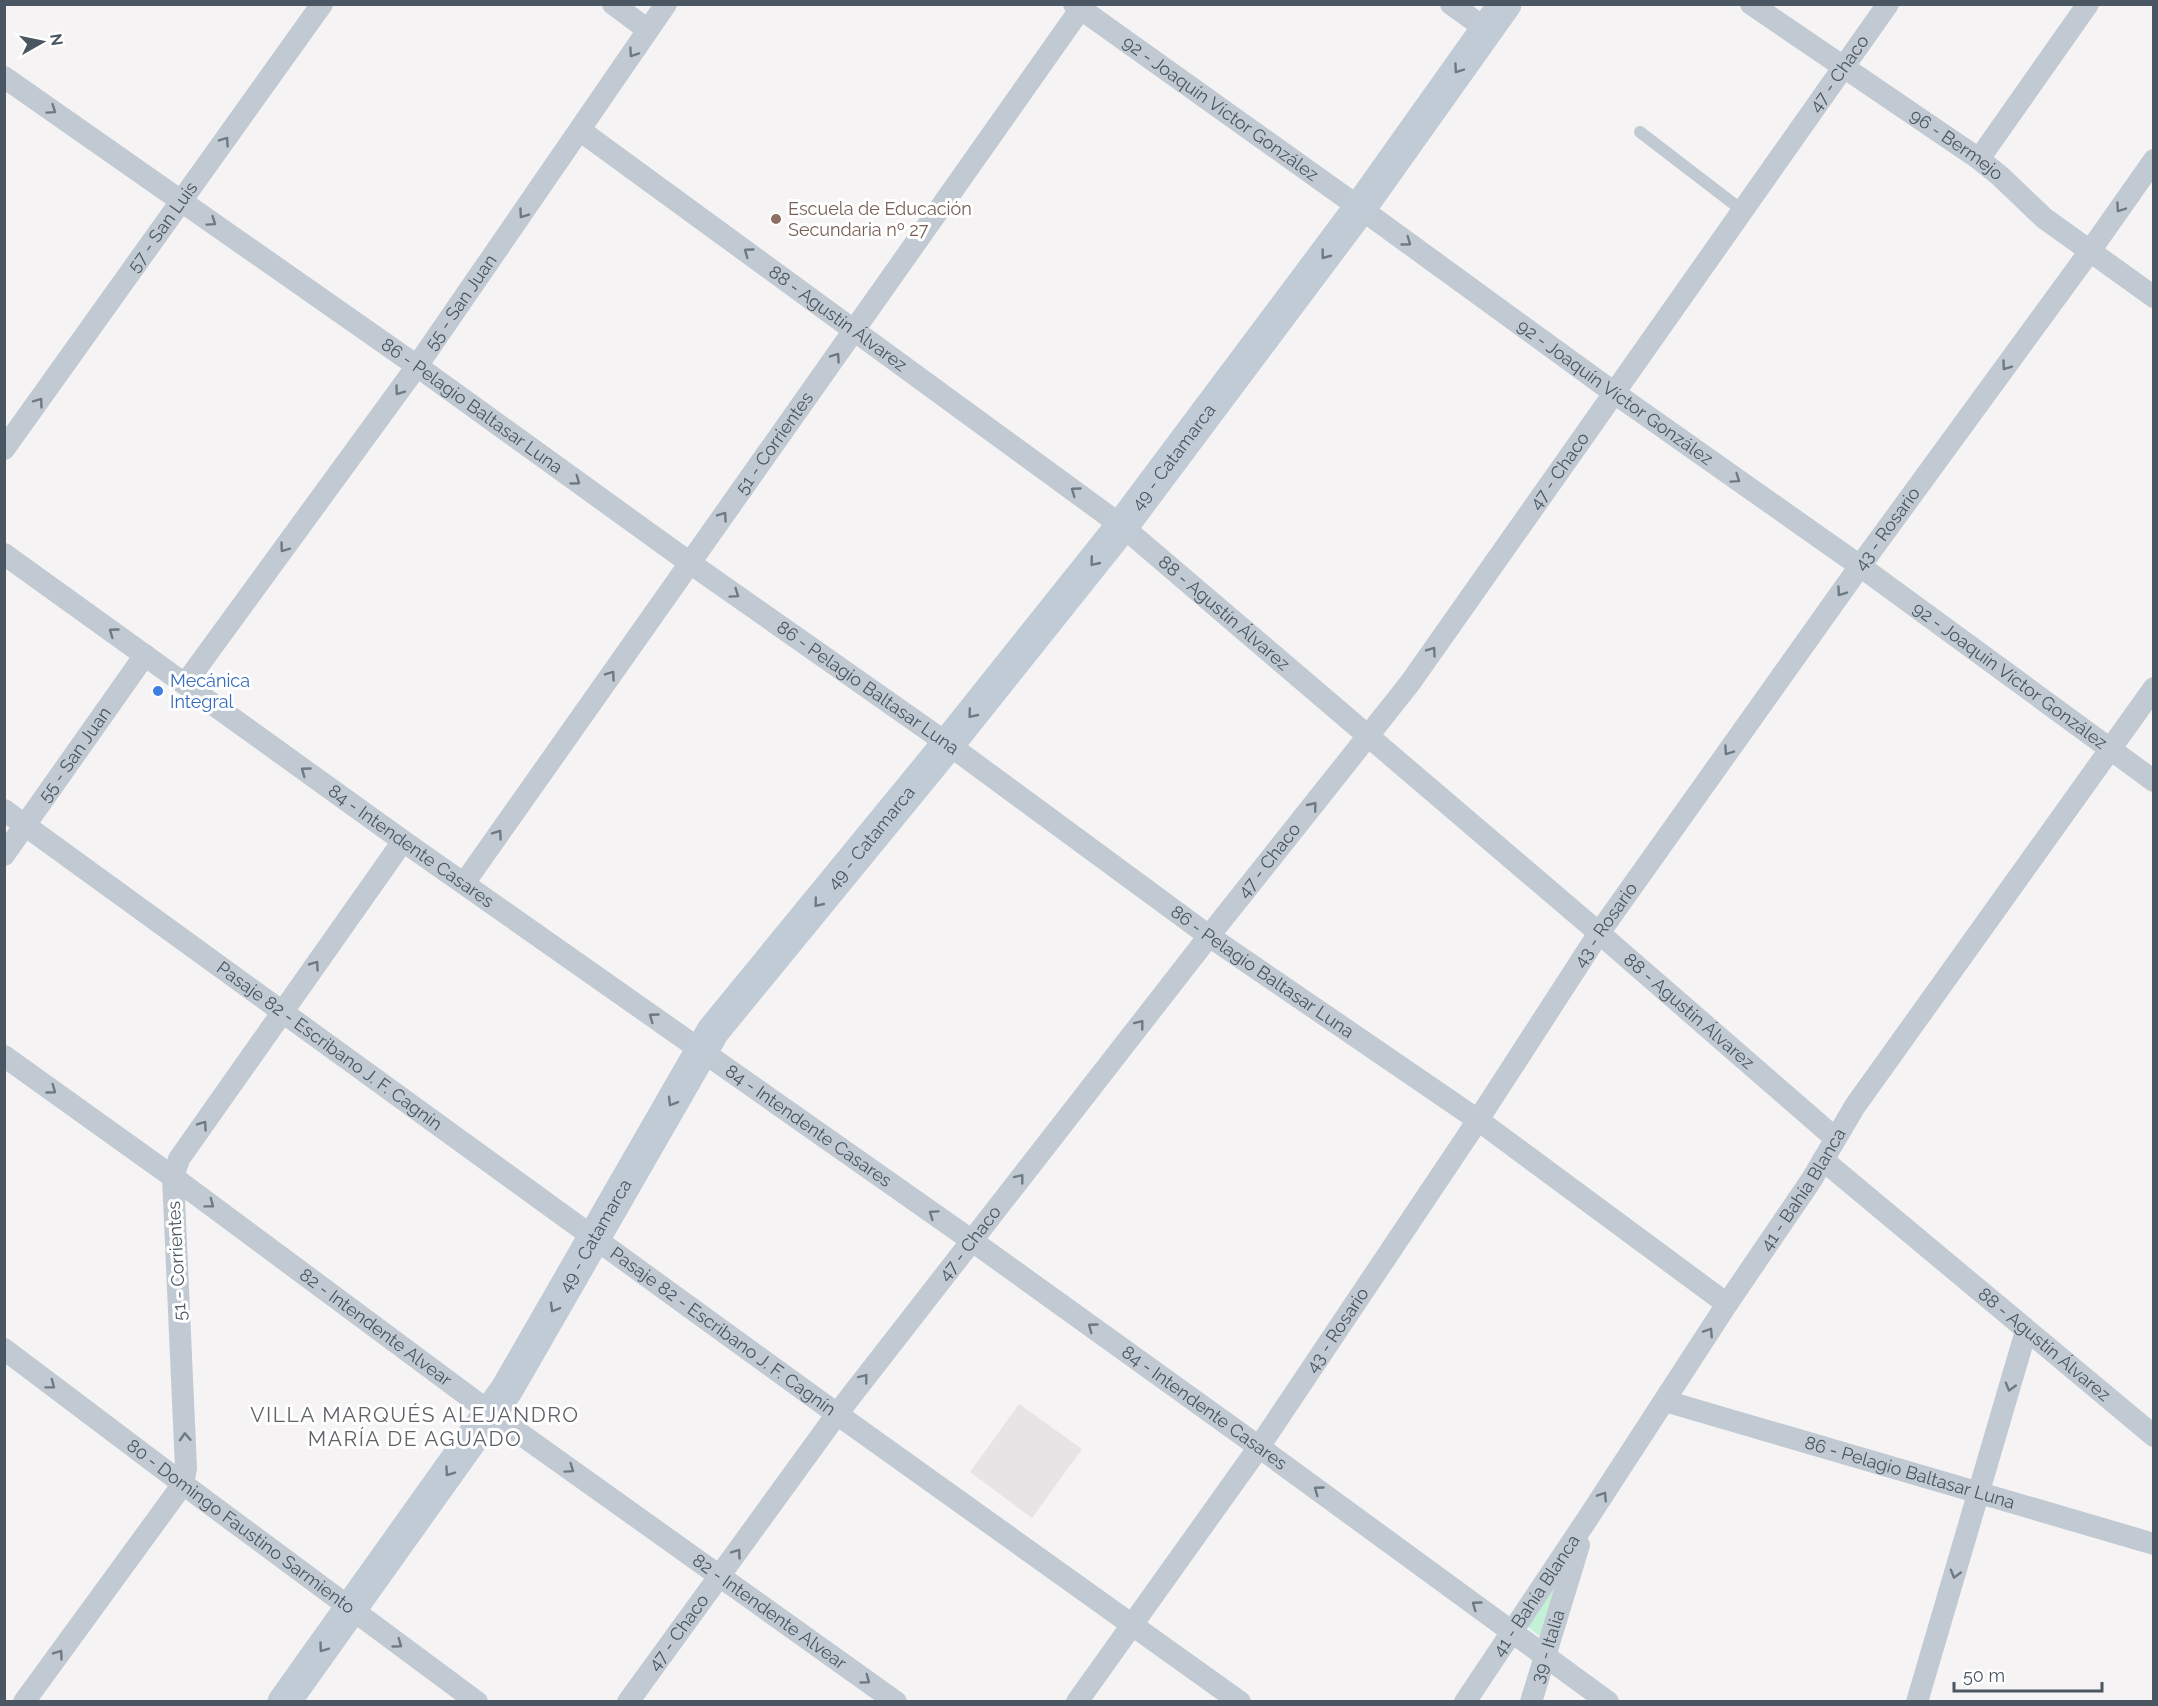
<svg xmlns="http://www.w3.org/2000/svg" width="2158" height="1706" viewBox="0 0 2158 1706" font-family="Raleway,sans-serif">
	<style>
		.education { fill: #e6e4e5 }
		.green { fill: #c3f1d5 }
		.lines { fill: none; stroke-linecap: round; stroke-linejoin: round }
		.lane { stroke: #c1cad2; stroke-width: 12 }
		.street { stroke: #c1cad2; stroke-width: 22 }
		.secondary { stroke: #c1cbd6; stroke-width: 33 }
		.oneway { stroke: #6e7983 }
		.oneway2 { stroke: #6e7984 }
		.education-dot { fill: #8d6e63; stroke: #fff; stroke-width: 2 }
		.shop-dot { fill: #3f7fe0; stroke: #fff; stroke-width: 2 }
		.labels { text-anchor: middle; stroke-width: 6; stroke-linejoin: round; paint-order: stroke }
		.street-label { font-size: 18px; fill: #4a5661; stroke: #fff }
		.education-label { font-size: 18px; fill: #785e54; stroke: #fff; text-anchor: start }
		.shop-label { font-size: 18px; fill: #366cbe; stroke: #fff; text-anchor: start }
		.quarter-label { font-size: 21px; letter-spacing: 1.5px; fill: #5f6368; stroke: #fff }
	</style>
	<rect width="100%" height="100%" fill="#f5f3f3"/>
	<path class="education" d="M1019,1404L1082,1449L1032,1518L970,1472Z"/>
	<path class="green" d="M1558,1580L1544,1628L1539,1636L1527,1626Z"/>
	<g class="lines">
		<path class="lane" d="M1640,132L1743,211"/>
		<g class="street">
			<path d="M613,4L648,30"/>
			<path id="s1" d="M1074,4L1360,208L1613,392L1860,566L2154,781"/>
			<path d="M1451,4L1486,29"/>
			<path id="s2" d="M1751,4L1979,159L2000,176L2044,218L2154,297"/>
			<path id="s3" d="M4,77L417,366L690,563L948,744L1209,936L1478,1120L1727,1304"/>
			<path id="s4" d="M581,131L1122,526L1599,933L1835,1138"/>
			<path d="M1979,159L2088,4"/>
			<path id="s5" d="M4,449L322,4"/>
			<path id="s6" d="M4,554L403,841L971,1240L1259,1447L1608,1702"/>
			<path id="s7" d="M185,684L417,366L666,4"/>
			<path id="s8" d="M4,810L837,1414L1240,1702"/>
			<path id="s9" d="M4,855L145,655"/>
			<path id="s10" d="M465,882L1084,4"/>
			<path id="s11" d="M4,1056L173,1177L491,1413L896,1702"/>
			<path id="s12" d="M1823,1160L2154,1436"/>
			<path id="s13" d="M4,1349L183,1484L477,1702"/>
			<path id="s14" d="M1665,1401L2154,1544"/>
			<path d="M24,1702L183,1484L186,1468L173,1177L179,1159L403,841"/>
			<path id="s15" d="M628,1702L837,1414L1209,936L1410,683L1888,4"/>
			<path id="s16" d="M1077,1702L1259,1447L1478,1120L1599,933L1860,566L2090,251L2154,160"/>
			<path id="s17" d="M1465,1702L1586,1521L1727,1304L1812,1179L1855,1106L2154,688"/>
			<path id="s18" d="M1531,1702L1579,1545"/>
			<path d="M1917,1702L2026,1331"/>
		</g>
		<path class="secondary" id="s19" d="M284,1702L507,1389L713,1031L948,744L1122,526L1360,208L1505,4"/>
	</g>
	<defs><path id="oneway-chevron" d="M-2-3.5L2.5 0L-2 3.5" fill="none" stroke-width="1.6" stroke-linecap="round" stroke-linejoin="round" transform="scale(1.5)"/></defs>
	<g class="oneway">
		<use href="#oneway-chevron" transform="translate(633 53) rotate(124)"/>
		<use href="#oneway-chevron" transform="translate(52 110) rotate(35)"/>
		<use href="#oneway-chevron" transform="translate(225 141) rotate(-55)"/>
		<use href="#oneway-chevron" transform="translate(2120 208) rotate(125)"/>
		<use href="#oneway-chevron" transform="translate(523 214) rotate(125)"/>
		<use href="#oneway-chevron" transform="translate(212 222) rotate(35)"/>
		<use href="#oneway-chevron" transform="translate(1407 242) rotate(36)"/>
		<use href="#oneway-chevron" transform="translate(748 252) rotate(-144)"/>
		<use href="#oneway-chevron" transform="translate(836 357) rotate(-55)"/>
		<use href="#oneway-chevron" transform="translate(2006 366) rotate(126)"/>
		<use href="#oneway-chevron" transform="translate(399 391) rotate(126)"/>
		<use href="#oneway-chevron" transform="translate(39 402) rotate(-54)"/>
		<use href="#oneway-chevron" transform="translate(1736 479) rotate(35)"/>
		<use href="#oneway-chevron" transform="translate(576 481) rotate(36)"/>
		<use href="#oneway-chevron" transform="translate(1075 491) rotate(-144)"/>
		<use href="#oneway-chevron" transform="translate(723 516) rotate(-55)"/>
		<use href="#oneway-chevron" transform="translate(284 548) rotate(126)"/>
		<use href="#oneway-chevron" transform="translate(1841 592) rotate(125)"/>
		<use href="#oneway-chevron" transform="translate(735 594) rotate(35)"/>
		<use href="#oneway-chevron" transform="translate(113 632) rotate(-144)"/>
		<use href="#oneway-chevron" transform="translate(1432 651) rotate(-55)"/>
		<use href="#oneway-chevron" transform="translate(611 675) rotate(-55)"/>
		<use href="#oneway-chevron" transform="translate(1728 751) rotate(125)"/>
		<use href="#oneway-chevron" transform="translate(305 771) rotate(-144)"/>
		<use href="#oneway-chevron" transform="translate(1313 806) rotate(-51)"/>
		<use href="#oneway-chevron" transform="translate(498 834) rotate(-55)"/>
		<use href="#oneway-chevron" transform="translate(315 965) rotate(-55)"/>
		<use href="#oneway-chevron" transform="translate(653 1017) rotate(-144)"/>
		<use href="#oneway-chevron" transform="translate(1140 1024) rotate(-52)"/>
		<use href="#oneway-chevron" transform="translate(52 1090) rotate(36)"/>
		<use href="#oneway-chevron" transform="translate(203 1125) rotate(-55)"/>
		<use href="#oneway-chevron" transform="translate(1020 1178) rotate(-52)"/>
		<use href="#oneway-chevron" transform="translate(210 1204) rotate(37)"/>
		<use href="#oneway-chevron" transform="translate(933 1214) rotate(-145)"/>
		<use href="#oneway-chevron" transform="translate(1092 1327) rotate(-144)"/>
		<use href="#oneway-chevron" transform="translate(1709 1332) rotate(-57)"/>
		<use href="#oneway-chevron" transform="translate(864 1378) rotate(-52)"/>
		<use href="#oneway-chevron" transform="translate(51 1385) rotate(37)"/>
		<use href="#oneway-chevron" transform="translate(2010 1387) rotate(106)"/>
		<use href="#oneway-chevron" transform="translate(185 1437) rotate(-93)"/>
		<use href="#oneway-chevron" transform="translate(570 1469) rotate(35)"/>
		<use href="#oneway-chevron" transform="translate(1318 1490) rotate(-144)"/>
		<use href="#oneway-chevron" transform="translate(1603 1496) rotate(-57)"/>
		<use href="#oneway-chevron" transform="translate(737 1553) rotate(-54)"/>
		<use href="#oneway-chevron" transform="translate(1955 1574) rotate(106)"/>
		<use href="#oneway-chevron" transform="translate(1476 1605) rotate(-144)"/>
		<use href="#oneway-chevron" transform="translate(398 1644) rotate(36)"/>
		<use href="#oneway-chevron" transform="translate(59 1654) rotate(-54)"/>
		<use href="#oneway-chevron" transform="translate(866 1680) rotate(36)"/>
	</g>
	<g class="oneway2">
		<use href="#oneway-chevron" transform="translate(1458 69) rotate(125)"/>
		<use href="#oneway-chevron" transform="translate(1325 255) rotate(127)"/>
		<use href="#oneway-chevron" transform="translate(1094 562) rotate(129)"/>
		<use href="#oneway-chevron" transform="translate(972 714) rotate(129)"/>
		<use href="#oneway-chevron" transform="translate(818 903) rotate(129)"/>
		<use href="#oneway-chevron" transform="translate(672 1102) rotate(120)"/>
		<use href="#oneway-chevron" transform="translate(554 1308) rotate(120)"/>
		<use href="#oneway-chevron" transform="translate(449 1472) rotate(125)"/>
		<use href="#oneway-chevron" transform="translate(323 1648) rotate(126)"/>
	</g>
	<circle class="education-dot" cx="776" cy="219" r="6"/>
	<circle class="shop-dot" cx="158" cy="691" r="6"/>
	<g class="labels">
		<g class="street-label">
			<text dy="6" stroke="none"><textPath href="#s15" startOffset="2030">47 - Chaco</textPath></text>
			<text dy="6" stroke="none"><textPath href="#s1" startOffset="180">92 - Joaquín Víctor González</textPath></text>
			<text dy="6" stroke="none"><textPath href="#s2" startOffset="249">96 - Bermejo</textPath></text>
			<text dy="6" stroke="none"><textPath href="#s5" startOffset="273">57 - San Luis</textPath></text>
			<text dy="6" stroke="none"><textPath href="#s7" startOffset="471">55 - San Juan</textPath></text>
			<text dy="6" stroke="none"><textPath href="#s4" startOffset="318">88 - Agustín Álvarez</textPath></text>
			<text dy="6" stroke="none"><textPath href="#s1" startOffset="666">92 - Joaquín Víctor González</textPath></text>
			<text dy="6" stroke="none"><textPath href="#s3" startOffset="572">86 - Pelagio Baltasar Luna</textPath></text>
			<text dy="6" stroke="none"><textPath href="#s10" startOffset="537">51 - Corrientes</textPath></text>
			<text dy="6" stroke="none"><textPath href="#s19" startOffset="1533">49 - Catamarca</textPath></text>
			<text dy="6" stroke="none"><textPath href="#s15" startOffset="1544">47 - Chaco</textPath></text>
			<text dy="6" stroke="none"><textPath href="#s16" startOffset="1426">43 - Rosario</textPath></text>
			<text dy="6" stroke="none"><textPath href="#s4" startOffset="804">88 - Agustín Álvarez</textPath></text>
			<text dy="6" stroke="none"><textPath href="#s1" startOffset="1152">92 - Joaquín Víctor González</textPath></text>
			<text dy="6" stroke="none"><textPath href="#s3" startOffset="1058">86 - Pelagio Baltasar Luna</textPath></text>
			<text dy="6" stroke="none"><textPath href="#s9" startOffset="123">55 - San Juan</textPath></text>
			<text dy="6" stroke="none"><textPath href="#s19" startOffset="1047">49 - Catamarca</textPath></text>
			<text dy="6" stroke="none"><textPath href="#s6" startOffset="501">84 - Intendente Casares</textPath></text>
			<text dy="6" stroke="none"><textPath href="#s15" startOffset="1058">47 - Chaco</textPath></text>
			<text dy="6" stroke="none"><textPath href="#s16" startOffset="940">43 - Rosario</textPath></text>
			<text dy="6" stroke="none"><textPath href="#s3" startOffset="1544">86 - Pelagio Baltasar Luna</textPath></text>
			<text dy="6" stroke="none"><textPath href="#s4" startOffset="1416">88 - Agustín Álvarez</textPath></text>
			<text dy="6" stroke="none"><textPath href="#s8" startOffset="402">Pasaje 82 - Escribano J. F. Cagnín</textPath></text>
			<text dy="6" stroke="none"><textPath href="#s6" startOffset="987">84 - Intendente Casares</textPath></text>
			<text dy="6" stroke="none"><textPath href="#s17" startOffset="614">41 - Bahía Blanca</textPath></text>
			<text dy="6" stroke="none"><textPath href="#s19" startOffset="561">49 - Catamarca</textPath></text>
			<text dy="6" stroke="none"><textPath href="#s15" startOffset="572">47 - Chaco</textPath></text>
			<text transform="translate(177 1261) rotate(-93)" y="6">51 - Corrientes</text>
			<text dy="6" stroke="none"><textPath href="#s11" startOffset="460">82 - Intendente Alvear</textPath></text>
			<text dy="6" stroke="none"><textPath href="#s16" startOffset="454">43 - Rosario</textPath></text>
			<text dy="6" stroke="none"><textPath href="#s8" startOffset="888">Pasaje 82 - Escribano J. F. Cagnín</textPath></text>
			<text dy="6" stroke="none"><textPath href="#s12" startOffset="288">88 - Agustín Álvarez</textPath></text>
			<text dy="6" stroke="none"><textPath href="#s6" startOffset="1473">84 - Intendente Casares</textPath></text>
			<text dy="6" stroke="none"><textPath href="#s14" startOffset="255">86 - Pelagio Baltasar Luna</textPath></text>
			<text dy="6" stroke="none"><textPath href="#s13" startOffset="296">80 - Domingo Faustino Sarmiento</textPath></text>
			<text dy="6" stroke="none"><textPath href="#s17" startOffset="128">41 - Bahía Blanca</textPath></text>
			<text dy="6" stroke="none"><textPath href="#s11" startOffset="946">82 - Intendente Alvear</textPath></text>
			<text dy="6" stroke="none"><textPath href="#s15" startOffset="86">47 - Chaco</textPath></text>
			<text dy="6" stroke="none"><textPath href="#s18" startOffset="58">39 - Italia</textPath></text>
		</g>
		<g class="education-label">
			<text x="788" y="215">Escuela de Educación<tspan x="788" dy="21">Secundaria nº 27</tspan></text>
		</g>
		<g class="shop-label">
			<text x="170" y="687">Mecánica<tspan x="170" dy="21">Integral</tspan></text>
		</g>
		<g class="quarter-label">
			<text x="415" y="1422">VILLA MARQUÉS ALEJANDRO<tspan x="415" dy="24">MARÍA DE AGUADO</tspan></text>
		</g>
	</g>
	<rect width="2158" height="1706" fill="none" stroke="#4a5661" stroke-width="12"/>
	<g transform="translate(42 42) rotate(81)" stroke="#ffffff" stroke-width="4.5" paint-order="stroke">
	<path d="M0-4.5L10 22L0 15L-10 22Z" fill="#4a5661"/>
	<text y="-9" font-size="16" font-weight="bold" text-anchor="middle" fill="#4a5661">N</text>
	</g>
	<path d="M1954 1682v9h148v-9" fill="none" stroke="#4a5661" stroke-width="3"/>
	<text x="1963" y="1682" font-size="18" fill="#4a5661" stroke="#ffffff" stroke-width="4.5" paint-order="stroke">50 m</text>
</svg>
